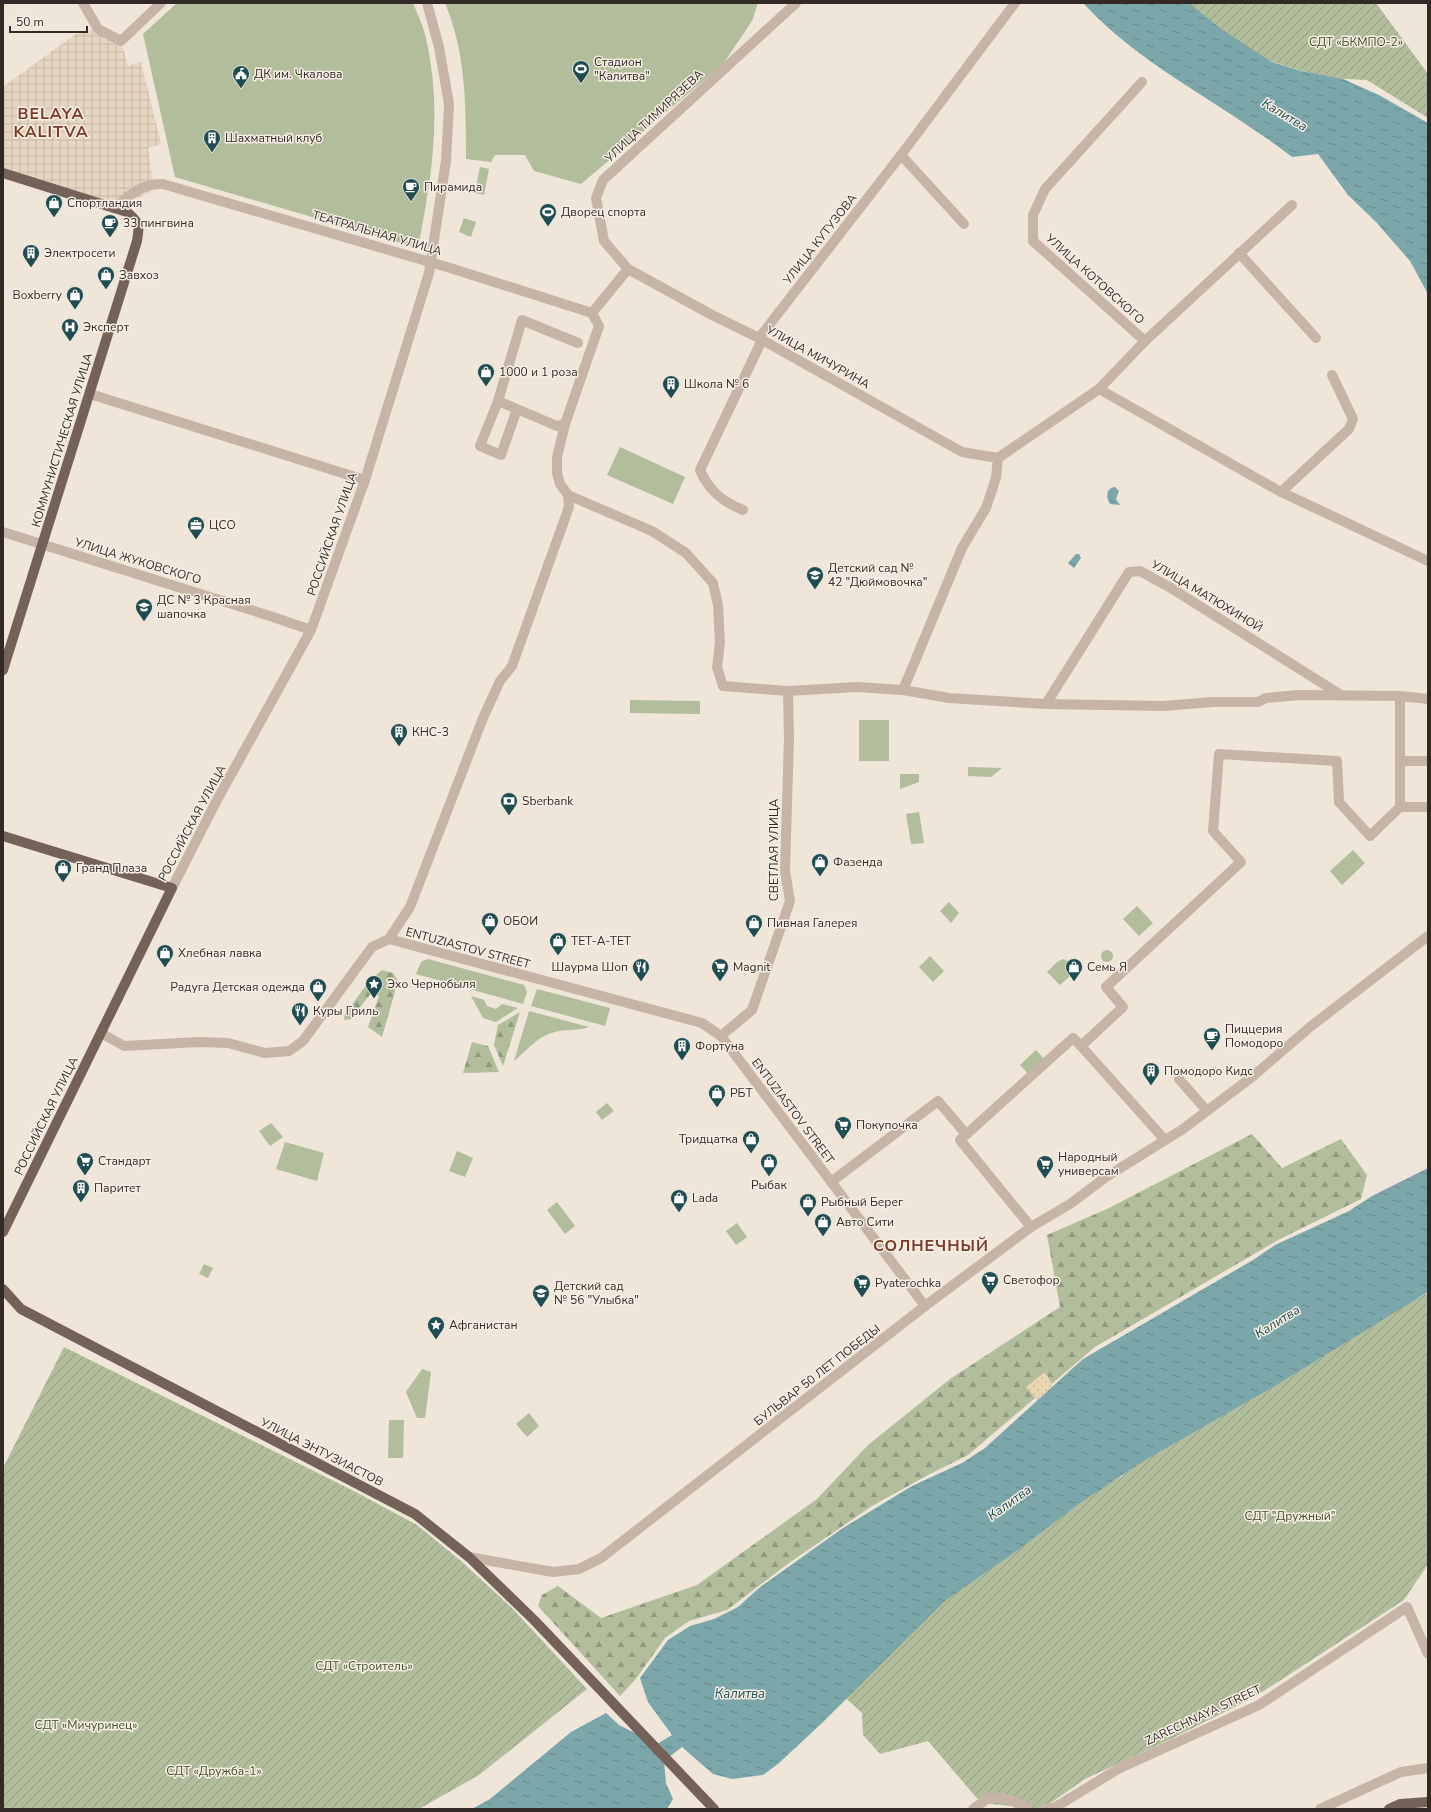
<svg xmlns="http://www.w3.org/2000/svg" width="1431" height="1812" font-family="'Nunito Sans',sans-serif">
<defs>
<pattern id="forest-firs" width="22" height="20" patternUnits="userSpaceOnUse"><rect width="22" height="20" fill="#b1bd9b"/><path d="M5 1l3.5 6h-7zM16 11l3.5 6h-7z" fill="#919a7e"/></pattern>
<pattern id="sand-dots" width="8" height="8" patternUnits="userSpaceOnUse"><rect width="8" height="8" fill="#e9d6b2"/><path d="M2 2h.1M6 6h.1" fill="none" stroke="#c8b899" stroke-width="1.8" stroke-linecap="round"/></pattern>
<pattern id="garden-furrows" width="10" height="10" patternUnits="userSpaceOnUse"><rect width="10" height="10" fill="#b1bd9b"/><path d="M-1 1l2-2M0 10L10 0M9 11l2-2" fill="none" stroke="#919a7e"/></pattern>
<pattern id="plaza-grid" width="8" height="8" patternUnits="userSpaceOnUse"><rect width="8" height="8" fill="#e6d6c1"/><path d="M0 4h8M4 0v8" fill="none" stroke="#c6b8a6"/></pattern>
<pattern id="water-ripples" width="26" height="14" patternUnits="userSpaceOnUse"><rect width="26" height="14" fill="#7ba7aa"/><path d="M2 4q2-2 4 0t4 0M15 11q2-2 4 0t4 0" fill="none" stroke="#65888a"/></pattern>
</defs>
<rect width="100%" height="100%" fill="#efe5d9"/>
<g fill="#b1bd9b">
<path d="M177 3H413C417 13 422 24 425 34 443 109 432 175 418 248L175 177 143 34Z"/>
<path d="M445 3H758L752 21 723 64 581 184 534 171 525 155H495L491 162 466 159C466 106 466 53 445 3Z"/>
<path d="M480 167 489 169 484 195 475 193Z"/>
<path d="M464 218 476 222 471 237 459 232Z"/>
<path d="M620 447 685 477 673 504 607 475Z"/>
<path d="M630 700 700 701V714L630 713Z"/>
<rect x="859" y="720" width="30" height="41"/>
<path d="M968 767 1002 768 991 777 968 776Z"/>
<path d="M900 774H919V782L900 789Z"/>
<path d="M919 812 924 843 911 844 906 814Z"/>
<path d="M1353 850 1365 863 1342 885 1330 871Z"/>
<path d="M949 902 959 913 951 923 940 911Z"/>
<path d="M1137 906 1153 923 1139 936 1123 919Z"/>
<circle cx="1107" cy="956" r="6"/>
<path d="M930 956 944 971 933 982 919 967Z"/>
<path d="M428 959 524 985 527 992 523 1004 416 974 421 962Z"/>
<path d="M1063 959 1068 961 1077 970 1060 985 1047 972 1057 962Z"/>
<path d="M537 989 610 1008 605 1026 531 1006Z"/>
<path d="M471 996 484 1000 487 1006 496 1009 502 1004 518 1008 496 1022 483 1018Z"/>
<path d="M529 1011 589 1027C578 1031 566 1029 555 1032 539 1035 526 1051 514 1061Z"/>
<path d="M1036 1050 1045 1060 1029 1075 1020 1065Z"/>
<path d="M607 1103 614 1111 602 1120 596 1112Z"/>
<path d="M271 1123 283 1137 270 1146 259 1131Z"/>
<path d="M285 1142 324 1153 317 1181 276 1169Z"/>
<path d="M457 1151 473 1158 465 1177 449 1171Z"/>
<path d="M557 1202 575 1226 565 1234 547 1210Z"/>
<path d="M737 1223 747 1237 736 1245 726 1231Z"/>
<path d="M204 1264 213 1268 208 1278 199 1274Z"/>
<path d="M422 1369 431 1372 425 1418H417L406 1392Z"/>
<path d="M529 1413 539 1426 527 1437 516 1424Z"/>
<path d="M389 1420H404L403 1458H388Z"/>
</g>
<g fill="url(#forest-firs)">
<path d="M382 970 393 973 398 981 382 1037 368 1027 379 996 372 992 351 1019 344 1020 345 1014 370 980Z"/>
<path d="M520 1012 503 1066 494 1045 498 1025Z"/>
<path d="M472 1042 488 1046 499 1072 463 1073Z"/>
<path d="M1252 1134 1282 1168 1341 1139 1367 1175 1361 1199 1278 1240 1095 1347 968 1455 928 1475 872 1506 789 1563 727 1610 689 1621 665 1638 635 1680 620 1696 538 1606 542 1595 558 1586 601 1618 697 1585 817 1499 868 1445 950 1379 1060 1307 1047 1235 1107 1209Z"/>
</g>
<path fill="url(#sand-dots)" d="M1045 1372 1053 1386 1037 1400 1026 1387Z"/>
<g fill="url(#garden-furrows)">
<path d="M1187 3H1376L1428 74V118L1367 80 1325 78 1251 55Z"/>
<path d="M1428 1293V1564L1404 1600 1256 1696 1173 1738 1085 1779 1042 1809 981 1803 928 1741 880 1754 863 1735 862 1713 837 1690 888 1642 1050 1515 1121 1477 1219 1403 1336 1339Z"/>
<path d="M64 1347 350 1489 417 1525 461 1561 512 1608 587 1689 479 1775 419 1809H3V1468Z"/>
</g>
<path fill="url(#plaza-grid)" d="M98 29 121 41 128 66 141 62 161 144 148 148 153 183 151 192 114 208 3 173V87L77 33Z"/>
<g fill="url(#water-ripples)">
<path d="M1083 3H1189L1221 29 1272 62 1301 71 1343 79 1379 95 1428 123V294L1410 261 1376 222 1348 195 1318 154 1292 157C1224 104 1142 67 1083 3Z"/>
<path d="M1115 487 1119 491 1116 499 1120 505 1110 504 1107 497 1108 491 1111 488Z"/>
<path d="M1076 554H1079L1081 558 1074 568 1068 563Z"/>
<path d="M1428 1168V1292L1278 1384 1147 1459 1080 1503 1018 1550 946 1600 822 1723 779 1763 763 1775 732 1779 713 1774 682 1747 664 1761 666 1783 673 1799 667 1809H472L490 1799 571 1732 606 1713 619 1725 657 1744 672 1735 648 1702 640 1678 668 1640 690 1626 714 1619 738 1607 759 1588 843 1528 912 1486 962 1463 985 1448 1083 1359 1253 1260 1275 1245 1349 1211 1372 1196Z"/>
</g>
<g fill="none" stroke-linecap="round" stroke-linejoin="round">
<g stroke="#c6b5a6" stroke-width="10">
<path d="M83 3 98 29 121 41 161 3"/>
<path d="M796 3 603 180 596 198 604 241 628 269 712 315 759 338 962 452 998 458"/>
<path d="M1142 82 1045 189 1033 215V241L1145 341"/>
<path d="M901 155 964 224"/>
<path d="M114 208C129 195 142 183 163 184L447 267 592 313"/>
<path d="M1239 253 1316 338"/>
<path d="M759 338 901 155 1015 3"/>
<path d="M1099 389 1281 492 1428 561"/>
<path d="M90 394 365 480"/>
<path d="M498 401 522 320 578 343"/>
<path d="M517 409 498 401 480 446 501 455 517 409 557 426 565 424"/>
<path d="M998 458 1099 389 1145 341 1292 205"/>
<path d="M1281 492 1349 429 1353 419 1332 375"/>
<path d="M568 495 652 531 686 553 713 583 718 605 720 643 717 667 723 686 788 691 857 687 903 690 949 698 1046 704 1163 706 1213 702H1258L1266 698 1299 695 1400 696 1428 699"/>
<path d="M743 510C723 502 709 491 700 470L762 340"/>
<path d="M3 532 270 616 311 630"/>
<path d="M903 690 962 548 986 508 996 478 998 458"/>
<path d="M1046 704 1129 572 1140 571 1171 588 1341 695"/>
<path d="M1400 761H1428"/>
<path d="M1400 807H1428"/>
<path d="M172 888 217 800 311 630 365 480 429 273 446 161 449 104 439 47 427 3"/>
<path d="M389 939 702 1023 721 1036 925 1306"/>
<path d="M101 1033 124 1046 199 1042 228 1043 265 1053 289 1051 303 1041 372 947 389 939 410 907 483 718 500 681 512 666 569 507 568 495 560 484 557 473V457L565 424 599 326 592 313 628 269"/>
<path d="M721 1036 752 1010 790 901 785 871 789 738 788 691"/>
<path d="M1081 1046 1165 1140"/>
<path d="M1179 1079 1207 1111"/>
<path d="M831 1182 938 1101 966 1134"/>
<path d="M1031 1227 960 1140 1073 1038 1081 1046 1123 1007 1106 987 1241 862 1213 831 1219 754 1337 761 1339 802 1370 836 1400 807V696"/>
<path d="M469 1557 553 1572 579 1569 601 1558 925 1306 1031 1227 1070 1204 1106 1177 1183 1129 1252 1077 1310 1027 1428 936"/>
<path d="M973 1809 990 1797 1011 1800 1028 1809"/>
<path d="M1044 1809 1054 1808 1118 1769 1259 1705 1407 1607 1428 1654"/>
<path d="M1320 1809 1401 1772 1428 1768"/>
</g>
<g stroke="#746259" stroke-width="10">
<path d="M3 173 127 212C139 222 140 225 137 241L3 670"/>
<path d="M3 836 172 888 3 1232"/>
<path d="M3 1289 21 1309 415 1514 469 1557 534 1620 714 1809"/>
<path d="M1389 1809 1400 1804 1428 1802"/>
</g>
</g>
<defs>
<symbol id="stadium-pin" viewBox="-11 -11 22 30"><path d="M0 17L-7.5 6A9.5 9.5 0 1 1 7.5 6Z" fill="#204d51" stroke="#f7efe5"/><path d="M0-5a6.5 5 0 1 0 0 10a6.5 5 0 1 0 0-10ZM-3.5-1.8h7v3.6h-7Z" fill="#fff"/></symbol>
<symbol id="civic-pin" viewBox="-11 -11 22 30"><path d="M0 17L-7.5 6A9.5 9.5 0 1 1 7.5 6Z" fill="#204d51" stroke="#f7efe5"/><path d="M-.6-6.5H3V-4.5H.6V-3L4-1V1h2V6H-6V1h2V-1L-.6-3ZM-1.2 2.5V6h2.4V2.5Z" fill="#fff"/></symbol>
<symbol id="building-pin" viewBox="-11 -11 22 30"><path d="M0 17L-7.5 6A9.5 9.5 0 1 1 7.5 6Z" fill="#204d51" stroke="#f7efe5"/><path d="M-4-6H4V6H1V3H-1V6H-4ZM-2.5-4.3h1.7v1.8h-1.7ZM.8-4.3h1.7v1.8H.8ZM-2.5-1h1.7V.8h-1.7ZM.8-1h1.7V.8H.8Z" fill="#fff"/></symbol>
<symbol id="cafe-pin" viewBox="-11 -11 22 30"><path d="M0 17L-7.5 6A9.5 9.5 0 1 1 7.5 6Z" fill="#204d51" stroke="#f7efe5"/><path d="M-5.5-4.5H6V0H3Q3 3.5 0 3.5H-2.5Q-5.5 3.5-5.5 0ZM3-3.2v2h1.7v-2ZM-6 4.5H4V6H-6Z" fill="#fff"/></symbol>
<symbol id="shop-pin" viewBox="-11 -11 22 30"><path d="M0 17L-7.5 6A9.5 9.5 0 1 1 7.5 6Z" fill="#204d51" stroke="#f7efe5"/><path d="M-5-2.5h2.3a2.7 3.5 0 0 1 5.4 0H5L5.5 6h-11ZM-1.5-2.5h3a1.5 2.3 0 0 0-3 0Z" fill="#fff"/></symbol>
<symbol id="hospital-pin" viewBox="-11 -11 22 30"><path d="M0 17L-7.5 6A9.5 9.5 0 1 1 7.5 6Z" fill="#204d51" stroke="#f7efe5"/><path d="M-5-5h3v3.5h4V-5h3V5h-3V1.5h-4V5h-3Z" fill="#fff"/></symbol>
<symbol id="office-pin" viewBox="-11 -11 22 30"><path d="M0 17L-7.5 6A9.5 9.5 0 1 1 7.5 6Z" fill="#204d51" stroke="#f7efe5"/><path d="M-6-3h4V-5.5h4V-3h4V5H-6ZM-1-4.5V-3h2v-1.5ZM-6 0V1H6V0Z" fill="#fff"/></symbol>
<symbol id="school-pin" viewBox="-11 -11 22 30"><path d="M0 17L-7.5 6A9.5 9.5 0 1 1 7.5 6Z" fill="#204d51" stroke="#f7efe5"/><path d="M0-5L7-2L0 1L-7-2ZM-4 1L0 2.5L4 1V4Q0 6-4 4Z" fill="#fff"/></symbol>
<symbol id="bank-pin" viewBox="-11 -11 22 30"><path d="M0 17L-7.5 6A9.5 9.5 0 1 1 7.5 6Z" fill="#204d51" stroke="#f7efe5"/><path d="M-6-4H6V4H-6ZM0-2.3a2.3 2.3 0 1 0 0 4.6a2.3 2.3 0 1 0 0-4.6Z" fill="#fff"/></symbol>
<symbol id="restaurant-pin" viewBox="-11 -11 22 30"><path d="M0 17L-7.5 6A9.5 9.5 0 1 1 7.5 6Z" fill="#204d51" stroke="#f7efe5"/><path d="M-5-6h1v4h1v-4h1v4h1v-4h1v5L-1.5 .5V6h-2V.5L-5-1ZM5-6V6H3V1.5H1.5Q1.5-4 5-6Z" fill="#fff"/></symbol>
<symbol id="supermarket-pin" viewBox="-11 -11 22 30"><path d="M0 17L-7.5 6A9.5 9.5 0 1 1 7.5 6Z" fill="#204d51" stroke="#f7efe5"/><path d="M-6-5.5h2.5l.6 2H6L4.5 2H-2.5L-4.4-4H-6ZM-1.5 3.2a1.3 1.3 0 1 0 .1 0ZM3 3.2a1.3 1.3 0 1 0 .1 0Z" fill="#fff"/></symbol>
<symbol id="sight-pin" viewBox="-11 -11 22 30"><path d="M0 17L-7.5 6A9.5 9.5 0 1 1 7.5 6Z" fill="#204d51" stroke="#f7efe5"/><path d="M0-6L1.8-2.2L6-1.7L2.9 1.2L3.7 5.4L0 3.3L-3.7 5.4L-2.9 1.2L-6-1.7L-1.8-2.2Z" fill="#fff"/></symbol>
</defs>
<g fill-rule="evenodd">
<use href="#stadium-pin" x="571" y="59" width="20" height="27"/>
<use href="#civic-pin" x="231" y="64" width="20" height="27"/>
<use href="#building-pin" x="202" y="128" width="20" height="27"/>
<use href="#cafe-pin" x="401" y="177" width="20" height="27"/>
<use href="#shop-pin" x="44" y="193" width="20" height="27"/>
<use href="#stadium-pin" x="538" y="202" width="20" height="27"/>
<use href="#cafe-pin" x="100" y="213" width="20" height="27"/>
<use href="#building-pin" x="21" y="243" width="20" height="27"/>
<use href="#shop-pin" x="96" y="265" width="20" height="27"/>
<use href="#shop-pin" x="65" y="285" width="20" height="27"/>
<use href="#hospital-pin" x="60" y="317" width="20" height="27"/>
<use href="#shop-pin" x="476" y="362" width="20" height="27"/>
<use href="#building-pin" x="661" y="374" width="20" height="27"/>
<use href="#office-pin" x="186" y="515" width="20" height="27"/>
<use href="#school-pin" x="805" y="565" width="20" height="27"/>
<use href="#school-pin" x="134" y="597" width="20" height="27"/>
<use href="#building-pin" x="389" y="722" width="20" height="27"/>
<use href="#bank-pin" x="499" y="791" width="20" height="27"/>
<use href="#shop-pin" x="810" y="852" width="20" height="27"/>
<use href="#shop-pin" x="53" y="858" width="20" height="27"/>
<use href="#shop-pin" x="480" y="911" width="20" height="27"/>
<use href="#shop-pin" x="744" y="913" width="20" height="27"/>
<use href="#shop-pin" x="548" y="931" width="20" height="27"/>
<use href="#shop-pin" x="155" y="943" width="20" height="27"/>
<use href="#restaurant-pin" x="631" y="957" width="20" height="27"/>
<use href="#supermarket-pin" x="710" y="957" width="20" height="27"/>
<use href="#shop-pin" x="1064" y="957" width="20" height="27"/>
<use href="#sight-pin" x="364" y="974" width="20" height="27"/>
<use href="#shop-pin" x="308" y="977" width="20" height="27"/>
<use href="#restaurant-pin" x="290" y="1001" width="20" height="27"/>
<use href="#cafe-pin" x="1202" y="1026" width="20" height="27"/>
<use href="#building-pin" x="672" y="1036" width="20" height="27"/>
<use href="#building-pin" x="1141" y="1061" width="20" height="27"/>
<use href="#shop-pin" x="707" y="1083" width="20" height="27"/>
<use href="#supermarket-pin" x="833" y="1115" width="20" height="27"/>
<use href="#shop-pin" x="741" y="1129" width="20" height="27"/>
<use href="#supermarket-pin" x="75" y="1151" width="20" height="27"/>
<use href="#shop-pin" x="759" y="1152" width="20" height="27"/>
<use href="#supermarket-pin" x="1035" y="1154" width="20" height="27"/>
<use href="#building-pin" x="71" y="1178" width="20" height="27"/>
<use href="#shop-pin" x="669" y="1188" width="20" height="27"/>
<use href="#shop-pin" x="798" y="1192" width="20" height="27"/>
<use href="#shop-pin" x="813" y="1212" width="20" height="27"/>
<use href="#supermarket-pin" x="980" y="1270" width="20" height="27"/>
<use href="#supermarket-pin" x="852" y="1273" width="20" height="27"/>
<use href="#school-pin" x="531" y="1283" width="20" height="27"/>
<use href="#sight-pin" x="426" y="1315" width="20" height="27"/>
</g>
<g text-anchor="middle" stroke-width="3" stroke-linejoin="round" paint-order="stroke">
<g font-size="12" fill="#424f2c" stroke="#f7efe5">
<text x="1356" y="46">СДТ «БКМПО-2»</text>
<text x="1290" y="1520">СДТ "Дружный"</text>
<text x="364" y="1670">СДТ «Строитель»</text>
<text x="86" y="1729">СДТ «Мичуринец»</text>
<text x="214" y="1775">СДТ «Дружба-1»</text>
</g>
<g font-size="12" fill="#332a27" stroke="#f7efe5" text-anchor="start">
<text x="594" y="66">Стадион<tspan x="594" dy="14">"Калитва"</tspan></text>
<text x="254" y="78">ДК им. Чкалова</text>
<text x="225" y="142">Шахматный клуб</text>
<text x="424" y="191">Пирамида</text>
<text x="67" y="207">Спортландия</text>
<text x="561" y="216">Дворец спорта</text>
<text x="123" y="227">33 пингвина</text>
<text x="44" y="257">Электросети</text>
<text x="119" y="279">Завхоз</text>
<text x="62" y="299" text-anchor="end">Boxberry</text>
<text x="83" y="331">Эксперт</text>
<text x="499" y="376">1000 и 1 роза</text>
<text x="684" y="388">Школа № 6</text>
<text x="209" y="529">ЦСО</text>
<text x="828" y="572">Детский сад №<tspan x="828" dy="14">42 "Дюймовочка"</tspan></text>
<text x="157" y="604">ДС № 3 Красная<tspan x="157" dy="14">шапочка</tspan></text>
<text x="412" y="736">КНС-3</text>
<text x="522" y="805">Sberbank</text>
<text x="833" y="866">Фазенда</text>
<text x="76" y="872">Гранд Плаза</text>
<text x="503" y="925">ОБОИ</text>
<text x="767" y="927">Пивная Галерея</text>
<text x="571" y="945">ТЕТ-А-ТЕТ</text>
<text x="178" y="957">Хлебная лавка</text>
<text x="628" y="971" text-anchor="end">Шаурма Шоп</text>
<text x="733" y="971">Magnit</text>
<text x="1087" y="971">Семь Я</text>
<text x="387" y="988">Эхо Чернобыля</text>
<text x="305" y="991" text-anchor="end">Радуга Детская одежда</text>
<text x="313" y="1015">Куры Гриль</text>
<text x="1225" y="1033">Пиццерия<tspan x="1225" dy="14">Помодоро</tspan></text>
<text x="695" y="1050">Фортуна</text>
<text x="1164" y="1075">Помодоро Кидс</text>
<text x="730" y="1097">РБТ</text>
<text x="856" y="1129">Покупочка</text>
<text x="738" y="1143" text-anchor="end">Тридцатка</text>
<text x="1058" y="1161">Народный<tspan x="1058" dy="14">универсам</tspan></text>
<text x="98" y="1165">Стандарт</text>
<text x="769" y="1189" text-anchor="middle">Рыбак</text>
<text x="94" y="1192">Паритет</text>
<text x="692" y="1202">Lada</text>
<text x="821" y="1206">Рыбный Берег</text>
<text x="836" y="1226">Авто Сити</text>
<text x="1003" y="1284">Светофор</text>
<text x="875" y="1287">Pyaterochka</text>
<text x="554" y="1290">Детский сад<tspan x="554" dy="14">№ 56 "Улыбка"</tspan></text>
<text x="449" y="1329">Афганистан</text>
</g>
<g font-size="12" fill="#332a27" stroke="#f7efe5">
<text transform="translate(654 116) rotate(-43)" y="4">УЛИЦА ТИМИРЯЗЕВА</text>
<text transform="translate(377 233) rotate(16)" y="4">ТЕАТРАЛЬНАЯ УЛИЦА</text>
<text transform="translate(820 239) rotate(-52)" y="4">УЛИЦА КУТУЗОВА</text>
<text transform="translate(1095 279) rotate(42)" y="4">УЛИЦА КОТОВСКОГО</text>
<text transform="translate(818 357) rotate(29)" y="4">УЛИЦА МИЧУРИНА</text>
<text transform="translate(62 440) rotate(-73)" y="4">КОММУНИСТИЧЕСКАЯ УЛИЦА</text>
<text transform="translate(332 534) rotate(-71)" y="4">РОССИЙСКАЯ УЛИЦА</text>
<text transform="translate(138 561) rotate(17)" y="4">УЛИЦА ЖУКОВСКОГО</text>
<text transform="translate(1207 596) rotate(31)" y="4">УЛИЦА МАТЮХИНОЙ</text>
<text transform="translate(192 823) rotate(-62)" y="4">РОССИЙСКАЯ УЛИЦА</text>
<text transform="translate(774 850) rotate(-90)" y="4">СВЕТЛАЯ УЛИЦА</text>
<text transform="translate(468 948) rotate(15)" y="4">ENTUZIASTOV STREET</text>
<text transform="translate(793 1111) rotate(53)" y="4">ENTUZIASTOV STREET</text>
<text transform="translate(46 1116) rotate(-64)" y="4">РОССИЙСКАЯ УЛИЦА</text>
<text transform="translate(817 1375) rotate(-38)" y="4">БУЛЬВАР 50 ЛЕТ ПОБЕДЫ</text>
<text transform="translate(322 1452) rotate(27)" y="4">УЛИЦА ЭНТУЗИАСТОВ</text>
<text transform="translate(1203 1715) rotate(-25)" y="4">ZARECHNAYA STREET</text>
</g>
<g font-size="13" font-style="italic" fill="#204d51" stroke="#f7efe5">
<text transform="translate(1285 114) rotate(31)" y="5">Калитва</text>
<text transform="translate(1277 1321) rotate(-32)" y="5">Калитва</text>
<text transform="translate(1009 1502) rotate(-36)" y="5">Калитва</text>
<text x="740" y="1698">Калитва</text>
</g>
<g font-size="16" font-weight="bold" letter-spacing="1" fill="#7b3b26" stroke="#f7efe5">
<text x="51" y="119">BELAYA<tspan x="51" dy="18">KALITVA</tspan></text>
<text x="931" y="1251">СОЛНЕЧНЫЙ</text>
</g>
</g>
<rect width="1431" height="1812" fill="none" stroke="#332a27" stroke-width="8"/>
<path d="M10 26v6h77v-6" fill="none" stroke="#332a27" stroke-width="2"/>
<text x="16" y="26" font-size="12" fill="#332a27" stroke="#f7efe5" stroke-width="3" paint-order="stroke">50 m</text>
</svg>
